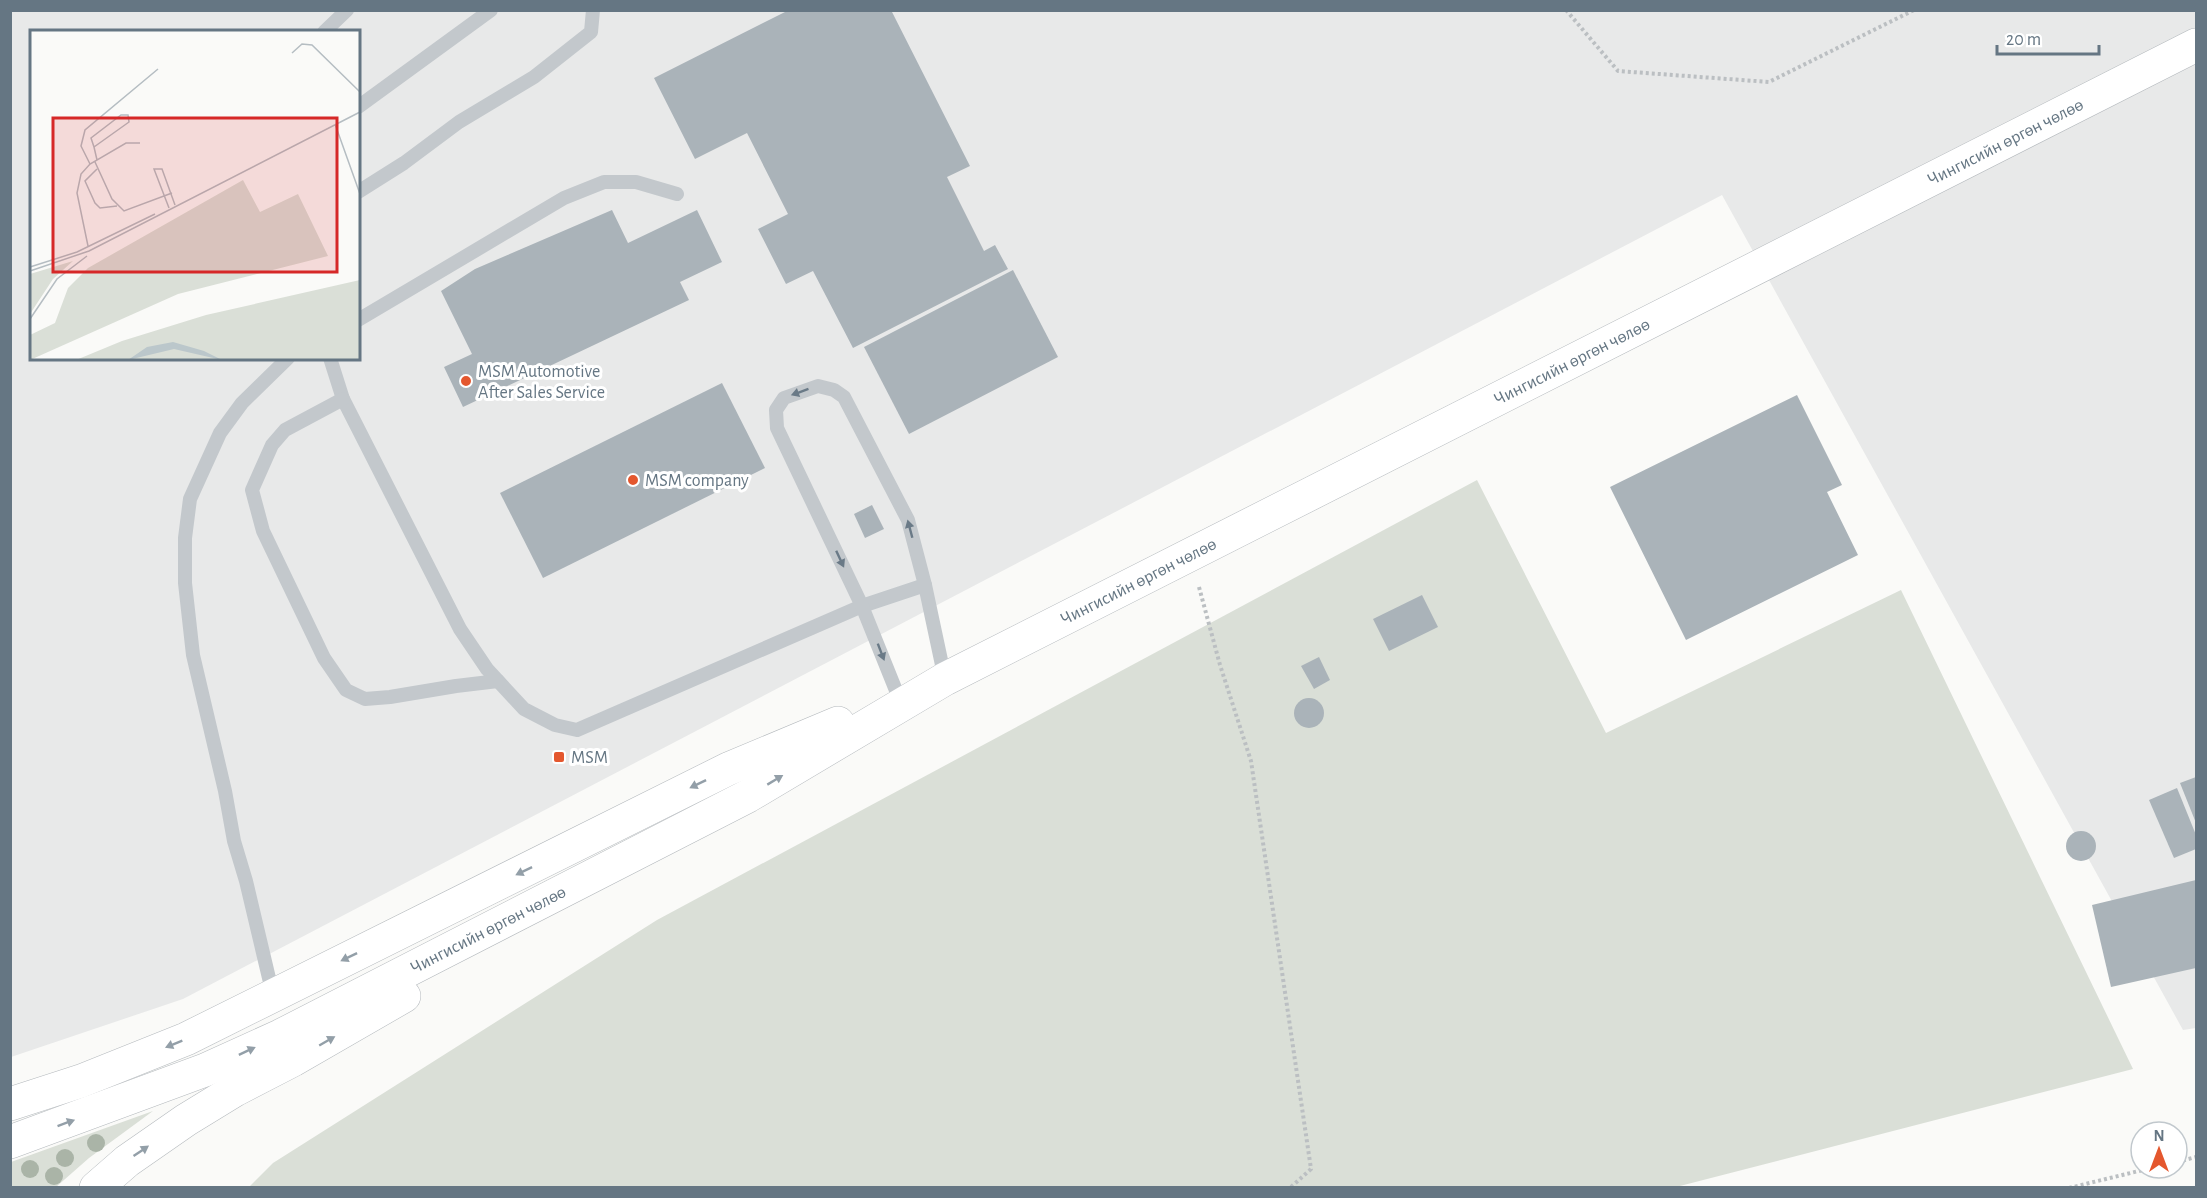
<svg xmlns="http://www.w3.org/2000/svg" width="2207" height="1198" font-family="'Alegreya Sans',sans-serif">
<rect width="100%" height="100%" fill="#fafaf8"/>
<path fill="#e8e9e9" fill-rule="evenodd" d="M10 11H2196V1028L2183 1030 1722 195 183 999 11 1057ZM32 32H358V358H32Z"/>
<g fill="#dadfd7">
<path d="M1477 480 1606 733 1901 590 2133 1069 1676 1187 248 1188 273 1163 657 920Z"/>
<path d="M153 1111 89 1158 56 1187H11V1162Z"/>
</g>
<g fill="#aab3b9">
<path d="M789 10H891L970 166 947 177 984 251 995 245 1008 269 853 348 813 271 786 284 758 229 788 214 747 133 695 159 654 78Z"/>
<path d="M612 210 628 243 697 210 722 262 680 282 689 300 463 407 444 367 472 354 441 291 475 269Z"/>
<path d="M1013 270 1058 357 909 434 864 347Z"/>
<path d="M722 383 765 468 543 578 500 493Z"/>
<path d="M1797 395 1842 485 1827 492 1858 555 1686 640 1610 487Z"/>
<path d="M872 505 884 529 865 538 854 514Z"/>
<path d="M1422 595 1438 627 1389 651 1373 619Z"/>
<path d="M1319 657 1330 680 1314 689 1301 666Z"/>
<circle cx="1309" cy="713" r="15"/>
<path d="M2196 777V823L2180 783Z"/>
<path d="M2177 788 2196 835V849L2174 858 2149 800Z"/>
<circle cx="2081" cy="846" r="15"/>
<path d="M2196 880V968L2111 987 2092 905Z"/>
</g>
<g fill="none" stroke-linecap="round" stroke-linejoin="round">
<defs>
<g id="trunk">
<path d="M10 1104 81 1081 186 1039 728 769 838 723"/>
<path id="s1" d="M10 1142 205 1070 280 1036 748 796 945 679 2196 45"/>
<path d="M96 1188 127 1161 186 1120 235 1090 293 1060 404 996"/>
</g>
</defs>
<use href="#trunk" stroke="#b4b9bd" stroke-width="34"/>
<g stroke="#bbbfc2" stroke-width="4" stroke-dasharray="3 3" stroke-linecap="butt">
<path d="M1566 10 1618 71 1769 82 1914 10"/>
<path d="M1199 587 1220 665 1251 761 1311 1169 1290 1188"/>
<path d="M2177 1162 2196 1157"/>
<path d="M2069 1188 2151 1168"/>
</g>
<g stroke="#c3c8cc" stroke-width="14">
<path d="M324 32 347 10"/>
<path d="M358 107 491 10"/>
<path d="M358 192 404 163 459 122 534 77 591 32 593 10"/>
<path d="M358 320 564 198 604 182H636L677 194"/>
<path d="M330 358 343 399 460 629 487 669 524 709 555 725 577 730 862 606 925 585"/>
<path d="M343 399 285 430 272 445 252 490 263 531 324 658 346 690 365 699 390 697 456 686 498 681"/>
<path d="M899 698 862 606 777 428 776 410 784 398 818 386 834 390 844 397 908 520 925 585 945 679"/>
<path d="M273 995 246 881 234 841 225 791 193 655 185 583V538L190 499 220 433 242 403 288 358"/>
</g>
<use href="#trunk" stroke="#fff" stroke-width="33"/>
</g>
<g fill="#aab4a7">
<circle cx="96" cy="1143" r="9"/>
<circle cx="65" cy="1158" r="9"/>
<circle cx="30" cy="1169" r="9"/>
<circle cx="54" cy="1176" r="9"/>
</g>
<defs><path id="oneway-solid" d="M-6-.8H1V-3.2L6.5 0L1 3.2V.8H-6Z" transform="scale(1.5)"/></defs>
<g fill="#6a7a87">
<use href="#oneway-solid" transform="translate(800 392) rotate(160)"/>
<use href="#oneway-solid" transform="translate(910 529) rotate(-105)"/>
<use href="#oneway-solid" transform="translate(840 559) rotate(65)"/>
<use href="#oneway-solid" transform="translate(881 652) rotate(69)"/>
</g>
<g fill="#939fa8">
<use href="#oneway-solid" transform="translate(775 780) rotate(-31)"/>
<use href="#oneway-solid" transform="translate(698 784) rotate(154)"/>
<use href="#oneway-solid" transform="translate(524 871) rotate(154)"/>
<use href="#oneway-solid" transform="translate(349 957) rotate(154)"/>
<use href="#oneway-solid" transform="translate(327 1041) rotate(-30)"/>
<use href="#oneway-solid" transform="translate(174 1044) rotate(158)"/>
<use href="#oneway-solid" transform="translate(247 1051) rotate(-25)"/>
<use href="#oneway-solid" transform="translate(66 1123) rotate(-20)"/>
<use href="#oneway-solid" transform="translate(141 1151) rotate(-34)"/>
</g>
<g fill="#e4572e" stroke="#fff" stroke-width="2">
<circle cx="466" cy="381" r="6"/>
<circle cx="633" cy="480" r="6"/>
<rect x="553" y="751" width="12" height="12" rx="3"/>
</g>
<g text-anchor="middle" stroke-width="6" stroke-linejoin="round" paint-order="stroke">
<g font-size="18" fill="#657683" stroke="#fff">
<text dy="6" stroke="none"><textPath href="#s1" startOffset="2234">Чингисийн өргөн чөлөө</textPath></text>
<text dy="6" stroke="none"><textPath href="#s1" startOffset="1748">Чингисийн өргөн чөлөө</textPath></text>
<text dy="6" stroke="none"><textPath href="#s1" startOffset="1262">Чингисийн өргөн чөлөө</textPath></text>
<text dy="6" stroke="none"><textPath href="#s1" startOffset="524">Чингисийн өргөн чөлөө</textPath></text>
</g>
<g font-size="18" fill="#657683" stroke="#fff" text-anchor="start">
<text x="478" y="377">MSM Automotive<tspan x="478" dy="21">After Sales Service</tspan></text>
<text x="645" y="486">MSM company</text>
<text x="571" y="763">MSM</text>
</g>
</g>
<g transform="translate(30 30)">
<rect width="330" height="330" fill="#fafaf8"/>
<path d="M213 150 230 182 268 164 298 226 148 264 0 330V305L25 293 38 258 58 238ZM43 231 23 249 0 284V244ZM330 250V330H46L92 311 176 285Z" fill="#dadfd7"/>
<path d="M143 312 174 321 192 330 144 319 98 330 117 317Z" fill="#bbc7cb"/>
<path fill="none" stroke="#b5bdc2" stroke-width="1.5" d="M262 23 272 14 282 15 330 62M305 94 330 164M64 117 61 108 91 85H98L99 92 64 117 67 130M65 132 82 169 94 181 142 163M60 134 51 116 55 100 128 39M67 139 55 151 65 173 70 178 87 176M139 178 124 139H132L145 175M58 216 47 163 51 144 60 134 96 113H110M0 237 47 222 125 184M0 241 59 221 330 82M0 289 27 249 57 226"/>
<path fill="#d62828" fill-opacity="0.15" stroke="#d62828" stroke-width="3" d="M23 88H307V242H23Z"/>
<rect width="330" height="330" fill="none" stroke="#657683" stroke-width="3"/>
</g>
<rect width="2207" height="1198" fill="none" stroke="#657683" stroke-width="24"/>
<g transform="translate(2159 1150)"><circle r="28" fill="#ffffff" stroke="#c1c8cd" stroke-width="1.5"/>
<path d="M0-4.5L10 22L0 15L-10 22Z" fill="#e4572e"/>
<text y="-9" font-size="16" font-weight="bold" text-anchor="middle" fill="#657683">N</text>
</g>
<path d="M1997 45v9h102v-9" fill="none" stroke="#657683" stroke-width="3"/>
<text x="2006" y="45" font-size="18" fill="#657683" stroke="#ffffff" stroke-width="4.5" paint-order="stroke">20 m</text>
</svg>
